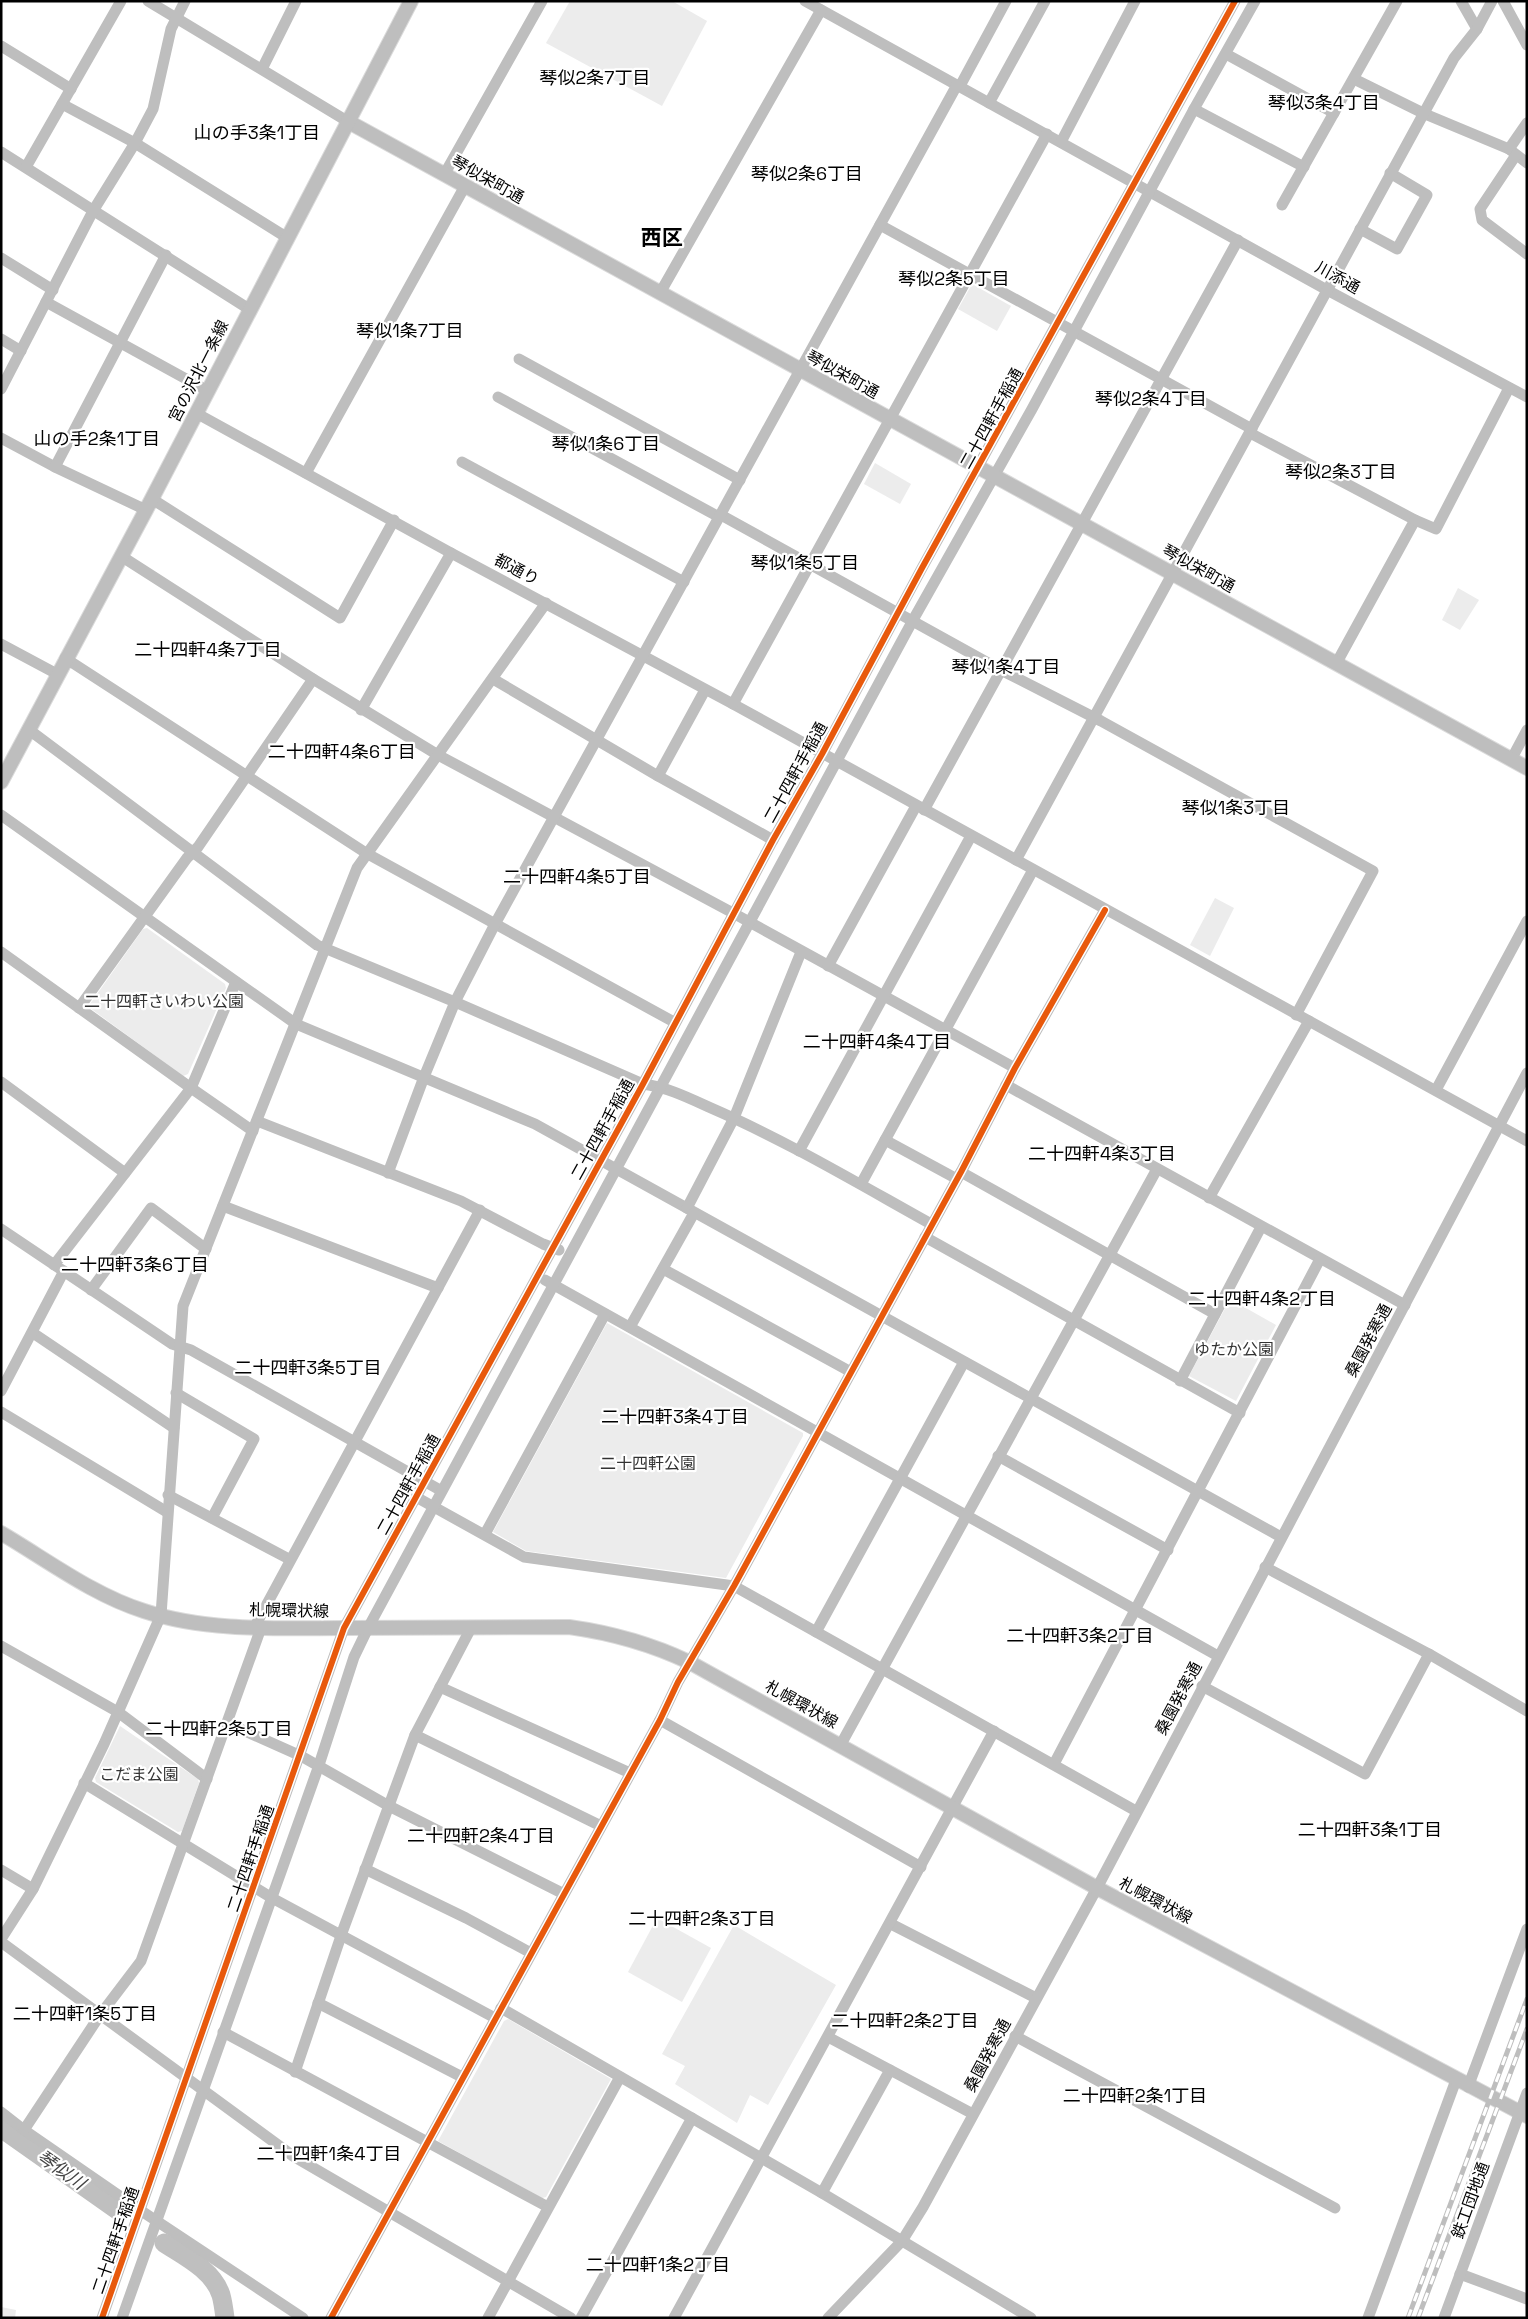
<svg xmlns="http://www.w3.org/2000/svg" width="1528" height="2319" font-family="'Space Grotesk','Noto Sans JP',sans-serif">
<rect width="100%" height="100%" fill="#fff"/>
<g fill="#ececec">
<path d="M570 1H672L707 21 662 106 546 43Z"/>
<path d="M972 284 1011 306 997 331 958 309Z"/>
<path d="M875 463 911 484 900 504 864 484Z"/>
<path d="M1458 588 1479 600 1460 630 1442 620Z"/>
<path d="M1215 898 1234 908 1210 956 1190 945Z"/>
<path d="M147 928 225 984 226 988 188 1074 183 1076 90 1008V1004L143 929Z"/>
<path d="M1230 1299 1276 1325 1236 1401 1189 1376Z"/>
<path d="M607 1323 803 1433V1436L726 1578 526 1551 493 1532Z"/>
<path d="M120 1726 198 1779 199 1783 182 1831 178 1832 96 1782 95 1778Z"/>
<path d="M657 1918 711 1948 682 2002 628 1972Z"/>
<path d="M734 1925 836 1985 768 2105 750 2095 737 2123 675 2084 685 2066 662 2054Z"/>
<path d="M508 2019 611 2079 546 2197 542 2198 438 2141 504 2021Z"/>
<path d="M1 2307 16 2310 15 2318H1Z"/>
</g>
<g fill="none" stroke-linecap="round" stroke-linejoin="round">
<g stroke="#bfbfbf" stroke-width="19">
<path d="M1 2128 120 2212"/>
<path d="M164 2243C184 2256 213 2270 221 2295 223 2302 224 2310 225 2318"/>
</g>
<defs>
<g id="major">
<path d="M347 121 1527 768"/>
<path d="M1 782 146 510 411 1"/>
<path d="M1 1533C47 1560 93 1595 144 1611 208 1632 279 1628 346 1628 421 1628 495 1627 569 1627 612 1633 651 1644 689 1662L1097 1888 1527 2116"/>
</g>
</defs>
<use href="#major" stroke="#dbdbdb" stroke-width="16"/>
<g stroke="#bebebe" stroke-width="11">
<path d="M148 1 347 121"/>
<path d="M805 1 1327 290 1527 397"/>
<path d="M1461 1 1477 29"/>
<path d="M1503 1 1527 45"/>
<path d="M1 46 71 89"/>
<path d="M1226 54 1334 113"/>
<path d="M262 69 296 1"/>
<path d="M1354 79 1425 114 1509 149 1527 163"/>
<path d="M960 86 1006 1"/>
<path d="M989 103 1045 1"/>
<path d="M62 104 135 143 286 237"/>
<path d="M1194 109 1304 167"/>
<path d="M1061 142 1135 1"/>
<path d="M1509 149 1527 123"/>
<path d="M1 152 249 309"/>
<path d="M1516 155 1480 209 1482 220 1527 254"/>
<path d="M26 167 121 1"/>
<path d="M444 175 542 1"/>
<path d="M1282 205 1397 1"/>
<path d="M880 225 1252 429"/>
<path d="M1360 229 1397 249 1427 195 1390 173"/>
<path d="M1 258 53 290"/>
<path d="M660 293 821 10"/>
<path d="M46 302 208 391"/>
<path d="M1 339 21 351"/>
<path d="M519 359 740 480"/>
<path d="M1 389 93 211 135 143 153 109 171 29 185 1"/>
<path d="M498 397 719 517"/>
<path d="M196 413 451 553 733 704 1527 1141"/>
<path d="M1250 433 1415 520 1336 664"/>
<path d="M1 438 55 467 146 510"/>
<path d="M462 462 684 582"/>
<path d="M55 467 166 255"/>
<path d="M306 473 465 186"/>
<path d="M152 499 340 618 394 520"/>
<path d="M721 515 1001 670 1101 721 1373 871 1296 1015"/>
<path d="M1415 520 1436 529 1509 388"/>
<path d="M121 556 313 679 438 755 733 913 1015 1068"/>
<path d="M1 644 57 674"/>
<path d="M65 658 366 853 674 1022"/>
<path d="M493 679 658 776 773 840"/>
<path d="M733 704 1047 134"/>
<path d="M361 710 451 553"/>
<path d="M28 729 317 945 455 1002 643 1084C667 1087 689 1098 711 1108 787 1141 859 1184 931 1224"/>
<path d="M1511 760 1527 730"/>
<path d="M658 776 705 690"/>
<path d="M924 810 1238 240"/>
<path d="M1 815 296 1024 535 1124 1281 1537"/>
<path d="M1016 860 1454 58 1477 29 1492 1"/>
<path d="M1 952 191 1088 253 1131"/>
<path d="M828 966 916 806"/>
<path d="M79 1008 187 858 198 847 313 679"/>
<path d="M1 1082 125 1173"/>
<path d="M1006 1085 1405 1305"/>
<path d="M1436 1090 1527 921"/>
<path d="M257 1121 461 1201 543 1244 559 1250"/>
<path d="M885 1140 957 1179"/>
<path d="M799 1151 971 836"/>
<path d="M961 1172 1215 1314"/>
<path d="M388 1173 424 1077 455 1002 495 924 957 85"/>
<path d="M861 1184 1033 870"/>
<path d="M1209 1198 1309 1021"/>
<path d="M223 1206 438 1288"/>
<path d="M687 1208 734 1118 801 952"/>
<path d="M1 1229 172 1344 191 1350 440 1490"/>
<path d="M925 1237 1240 1413"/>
<path d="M54 1265 191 1088 236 982"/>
<path d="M663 1269 851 1372"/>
<path d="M545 1280 1218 1656"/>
<path d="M91 1290 151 1208 206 1249"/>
<path d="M630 1327 694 1213"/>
<path d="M33 1333 174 1428"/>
<path d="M1180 1381 1261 1227"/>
<path d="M1 1391 64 1271"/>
<path d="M176 1393 254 1439 212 1518"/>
<path d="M1 1412 167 1512"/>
<path d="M998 1456 1168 1550"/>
<path d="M168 1495 289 1559"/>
<path d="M416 1497 524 1557 734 1586 1136 1811"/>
<path d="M485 1534 605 1314"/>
<path d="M1265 1567 1429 1654 1527 1711"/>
<path d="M254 1628 480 1210"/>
<path d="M816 1632 964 1362"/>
<path d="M1 1646 118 1712 207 1779"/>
<path d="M1202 1686 1365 1774 1429 1654"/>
<path d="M440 1687 630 1773"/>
<path d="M660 1720 921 1867"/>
<path d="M227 1723 301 1756 389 1806 564 1894"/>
<path d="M415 1735 601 1826"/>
<path d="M840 1746 1157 1169"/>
<path d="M1054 1764 1320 1259"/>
<path d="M84 1783 272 1898 495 2018"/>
<path d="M365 1869 466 1918 531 1953"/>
<path d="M1 1870 33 1889"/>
<path d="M891 1924 1036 1998"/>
<path d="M1 1939 33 1889 104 1744 161 1615 183 1306 357 868 546 603"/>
<path d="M1 1942 293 2156 571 2318"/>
<path d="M318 2003 462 2077"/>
<path d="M501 2008 822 2193 1031 2318"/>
<path d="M223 2032 548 2207"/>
<path d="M1015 2036 1335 2208"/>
<path d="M828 2037 973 2114"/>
<path d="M295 2072 343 1930 415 1735 471 1628"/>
<path d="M1468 2087 1527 1929"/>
<path d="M1 2112 24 2130 140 2210 303 2318"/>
<path d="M24 2130 100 2015 141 1961 261 1628"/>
<path d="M822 2193 890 2070"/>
<path d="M1460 2274 1527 2299"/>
<path d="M102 2318 344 1628 643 1084 773 840 822 754 922 568 1235 1"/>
<path d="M122 2318 318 1768 354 1657 368 1628 913 620 1032 409 1194 109 1255 1"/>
<path d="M331 2318 660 1720 678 1682 734 1586 961 1172 1015 1068 1105 910"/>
<path d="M488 2318 620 2077"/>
<path d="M581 2318 692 2118"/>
<path d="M674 2318 994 1731"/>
<path d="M828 2318 902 2241 923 2207 1097 1888 1527 1073"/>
<path d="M1368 2318 1456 2080"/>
<path d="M1444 2318 1527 2093"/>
</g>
<use href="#major" stroke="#bebebe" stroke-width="14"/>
<defs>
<g id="rail">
<path d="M1408 2318 1527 1999"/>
<path d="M1418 2318 1527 2029"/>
</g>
</defs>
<use href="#rail" stroke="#bebebe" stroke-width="5"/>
<use href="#rail" stroke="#fff" stroke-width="3" stroke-dasharray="9" stroke-linecap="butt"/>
<defs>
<g id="cycleway">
<path d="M102 2318 344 1628 643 1084 773 840 822 754 922 568 1235 1"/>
<path d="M331 2318 660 1720 678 1682 734 1586 961 1172 1015 1068 1105 910"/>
</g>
</defs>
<use href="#cycleway" stroke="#fff" stroke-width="9"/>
<use href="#cycleway" stroke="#e8590c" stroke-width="6"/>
</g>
<g text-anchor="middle" stroke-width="4.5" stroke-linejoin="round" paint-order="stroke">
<g font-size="16" fill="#000" stroke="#fff">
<text transform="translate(488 179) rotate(29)" y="6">琴似栄町通</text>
<text transform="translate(1338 277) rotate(29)" y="6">川添通</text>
<text transform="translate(198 371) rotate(-63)" y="6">宮の沢北一条線</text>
<text transform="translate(843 374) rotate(29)" y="6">琴似栄町通</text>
<text transform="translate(991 418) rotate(-61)" y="6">二十四軒手稲通</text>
<text transform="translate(1199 568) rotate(29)" y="6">琴似栄町通</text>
<text transform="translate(517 569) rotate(28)" y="6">都通り</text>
<text transform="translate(795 772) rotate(-61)" y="6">二十四軒手稲通</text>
<text transform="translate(602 1129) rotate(-61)" y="6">二十四軒手稲通</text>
<text transform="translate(1368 1340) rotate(-62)" y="6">桑園発寒通</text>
<text transform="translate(408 1484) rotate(-61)" y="6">二十四軒手稲通</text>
<text transform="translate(289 1610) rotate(1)" y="6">札幌環状線</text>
<text transform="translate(1178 1698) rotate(-62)" y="6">桑園発寒通</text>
<text transform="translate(802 1704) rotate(29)" y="6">札幌環状線</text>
<text transform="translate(250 1858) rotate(-71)" y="6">二十四軒手稲通</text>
<text transform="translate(1156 1900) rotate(28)" y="6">札幌環状線</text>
<text transform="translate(987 2055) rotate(-62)" y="6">桑園発寒通</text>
<text transform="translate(1470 2200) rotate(-70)" y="6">鉄工団地通</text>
<text transform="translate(115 2240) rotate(-71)" y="6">二十四軒手稲通</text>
</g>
<g font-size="16" fill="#333" stroke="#fff">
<text x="164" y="1007">二十四軒さいわい公園</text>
<text x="1234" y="1355">ゆたか公園</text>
<text x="648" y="1469">二十四軒公園</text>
<text x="139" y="1780">こだま公園</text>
</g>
<g font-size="18" fill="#000" stroke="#fff">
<text x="595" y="84">琴似2条7丁目</text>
<text x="1324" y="109">琴似3条4丁目</text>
<text x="257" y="139">山の手3条1丁目</text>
<text x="807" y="180">琴似2条6丁目</text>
<text x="954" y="285">琴似2条5丁目</text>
<text x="410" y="337">琴似1条7丁目</text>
<text x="1151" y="405">琴似2条4丁目</text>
<text x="97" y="445">山の手2条1丁目</text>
<text x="606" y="450">琴似1条6丁目</text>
<text x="1341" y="478">琴似2条3丁目</text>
<text x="805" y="569">琴似1条5丁目</text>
<text x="208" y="656">二十四軒4条7丁目</text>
<text x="1006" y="673">琴似1条4丁目</text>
<text x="342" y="758">二十四軒4条6丁目</text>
<text x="1236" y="814">琴似1条3丁目</text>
<text x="577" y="883">二十四軒4条5丁目</text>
<text x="877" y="1048">二十四軒4条4丁目</text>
<text x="1102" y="1160">二十四軒4条3丁目</text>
<text x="135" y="1271">二十四軒3条6丁目</text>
<text x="1262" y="1305">二十四軒4条2丁目</text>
<text x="308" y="1374">二十四軒3条5丁目</text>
<text x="675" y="1423">二十四軒3条4丁目</text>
<text x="1080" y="1642">二十四軒3条2丁目</text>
<text x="219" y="1735">二十四軒2条5丁目</text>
<text x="1370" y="1836">二十四軒3条1丁目</text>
<text x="481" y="1842">二十四軒2条4丁目</text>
<text x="702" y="1925">二十四軒2条3丁目</text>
<text x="85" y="2020">二十四軒1条5丁目</text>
<text x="905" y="2027">二十四軒2条2丁目</text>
<text x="1135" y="2102">二十四軒2条1丁目</text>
<text x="329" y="2160">二十四軒1条4丁目</text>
<text x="658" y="2271">二十四軒1条2丁目</text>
</g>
<g font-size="18" font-style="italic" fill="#444" stroke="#fff">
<text transform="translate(61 2170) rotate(35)" y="6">琴似川</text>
</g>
<g font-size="21" font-weight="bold" fill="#000" stroke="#fff">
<text x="662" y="245">西区</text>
</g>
</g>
<rect width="1528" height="2319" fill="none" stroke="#000000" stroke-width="5"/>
</svg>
